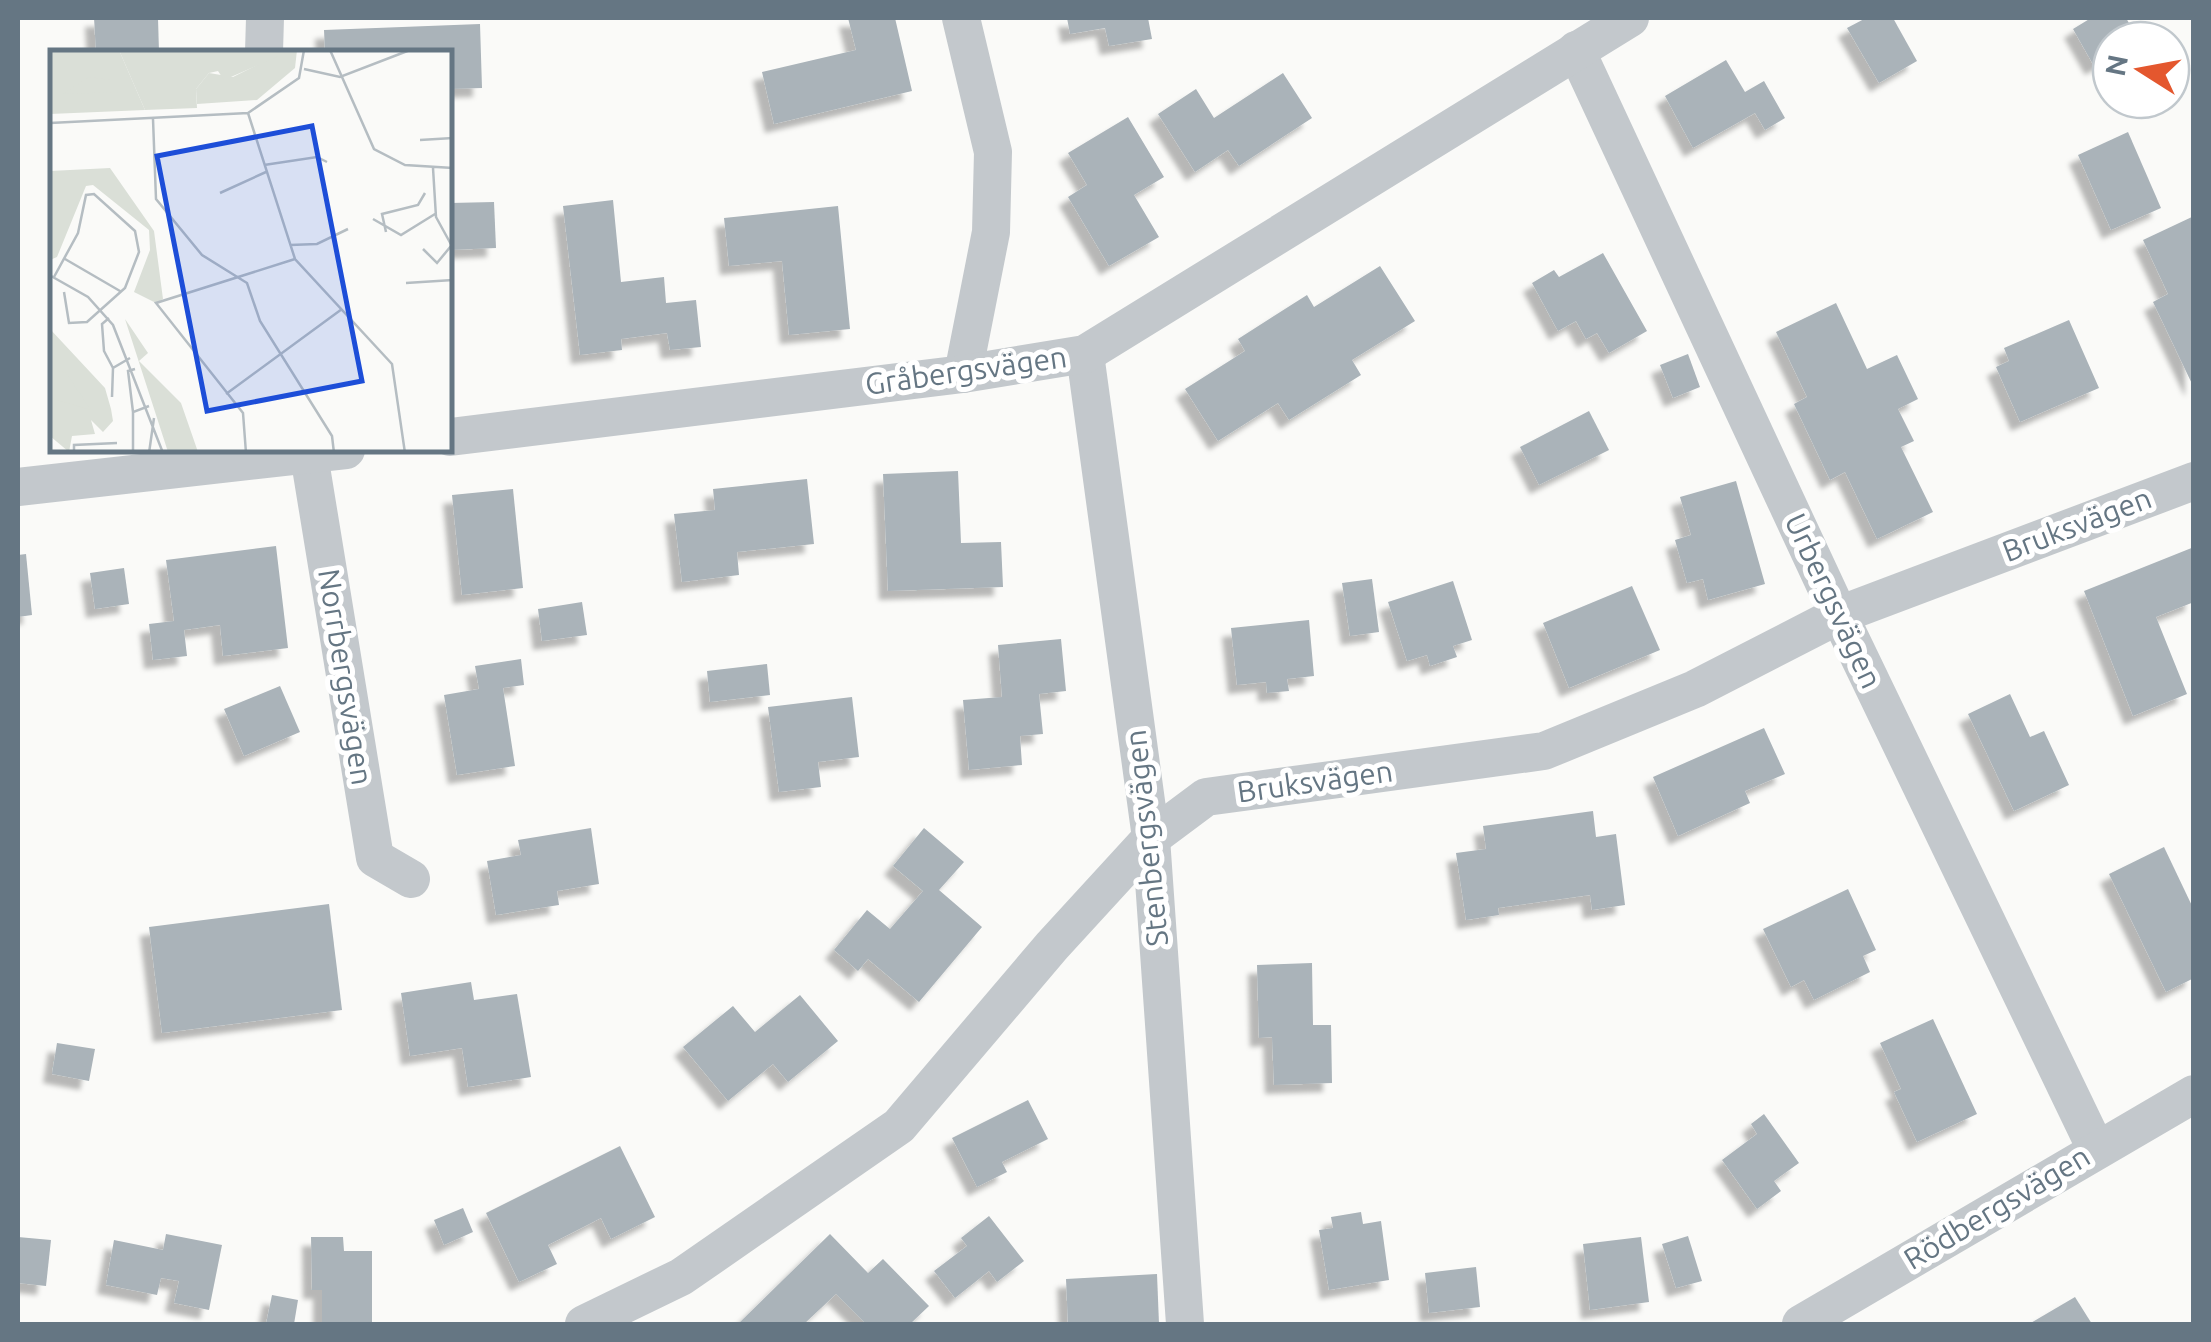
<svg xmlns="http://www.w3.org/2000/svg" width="2211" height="1342" font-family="Ubuntu,sans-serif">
<defs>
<filter id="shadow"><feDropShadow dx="-9" dy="9" stdDeviation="2.5" flood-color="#0004"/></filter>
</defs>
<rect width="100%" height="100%" fill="#fafaf8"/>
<g fill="#aab3b9" filter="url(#shadow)">
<path d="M94 18H158L159 52H96Z"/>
<path d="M848 18H895L912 91 774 124 762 72 856 50Z"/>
<path d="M1067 18H1148L1152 39 1109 46 1105 28 1070 34Z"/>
<path d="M1866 18H1893L1917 61 1879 83 1847 28Z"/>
<path d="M2091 18H2126L2139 40H2111V56L2094 66 2073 29Z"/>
<path d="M480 24 482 88 450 89V52H325L324 30Z"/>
<path d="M1726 60 1745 92 1764 81 1785 118 1765 130 1755 113 1693 148 1665 96Z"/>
<path d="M1283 73 1312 118 1239 166 1228 150 1195 172 1158 114 1196 89 1214 118Z"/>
<path d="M1128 117 1164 177 1134 195 1159 237 1109 266 1068 197 1087 185 1068 153Z"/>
<path d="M2128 132 2161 208 2111 230 2078 155Z"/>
<path d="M613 200 621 282 664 277 666 303 696 300 701 347 670 350 667 333 621 339 622 350 580 355 563 206Z"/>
<path d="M494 202 496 248 450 250V203Z"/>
<path d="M838 206 850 329 789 335 782 261 729 266 724 218Z"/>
<path d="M2194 216V388L2153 302 2168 294 2143 240Z"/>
<path d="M1603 253 1647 331 1609 353 1597 333 1586 339 1576 321 1558 331 1532 283 1554 270 1559 277Z"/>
<path d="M1380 266 1415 321 1352 360 1361 375 1289 420 1278 403 1218 441 1185 389 1245 351 1238 339 1307 295 1314 307Z"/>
<path d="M1836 303 1867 369 1897 355 1918 399 1898 409 1914 441 1901 447 1933 512 1877 539 1845 472 1830 480 1794 404 1807 397 1776 332Z"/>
<path d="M2069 320 2099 388 2020 422 1996 367 2009 361 2004 348Z"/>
<path d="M1688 354 1700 387 1673 398 1660 365Z"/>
<path d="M1589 411 1609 450 1539 485 1520 447Z"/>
<path d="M958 471 961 543 1001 542 1003 587 888 591 883 474Z"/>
<path d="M807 479 814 544 737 552 739 575 682 582 674 514 715 510 713 489Z"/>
<path d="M1736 481 1765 584 1708 600 1703 579 1687 583 1675 540 1691 535 1680 497Z"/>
<path d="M513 489 523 588 462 595 452 495Z"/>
<path d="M276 546 288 648 223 656 220 625 184 630 187 656 153 660 149 624 174 621 166 560Z"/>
<path d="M2194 547V602L2156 617 2187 694 2133 716 2084 591Z"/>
<path d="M26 554 32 615 18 617V555Z"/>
<path d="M124 568 129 604 95 609 90 573Z"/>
<path d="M1372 579 1379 632 1350 636 1342 583Z"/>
<path d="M1453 581 1472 640 1453 646 1457 657 1430 666 1427 655 1407 661 1388 602Z"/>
<path d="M1632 586 1660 650 1569 688 1543 623Z"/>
<path d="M582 602 587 635 542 641 538 609Z"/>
<path d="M1309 620 1314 676 1287 679 1289 691 1267 693 1266 682 1237 685 1231 628Z"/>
<path d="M1061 639 1066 691 1039 694 1043 734 1020 736 1022 765 969 770 963 700 1002 697 998 645Z"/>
<path d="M521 659 524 685 503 688 515 766 457 775 444 695 479 689 475 666Z"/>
<path d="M767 664 770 695 710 702 707 671Z"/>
<path d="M280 686 300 732 244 756 224 709Z"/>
<path d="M2010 694 2030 737 2044 731 2069 785 2014 811 1968 714Z"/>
<path d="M852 697 859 757 818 762 821 787 779 792 768 707Z"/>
<path d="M1764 728 1785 774 1745 791 1750 803 1678 836 1653 777Z"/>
<path d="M1593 811 1596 837 1616 834 1625 905 1592 910 1590 895 1498 908 1499 915 1466 920 1456 853 1486 849 1483 826Z"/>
<path d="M591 828 599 884 557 891 559 905 496 915 487 861 521 855 518 840Z"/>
<path d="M924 828 964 862 939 890 982 927 919 1002 868 959 858 971 834 950 867 910 890 929 923 891 893 866Z"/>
<path d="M2164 847 2194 910V978L2166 992 2109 874Z"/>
<path d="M1848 889 1876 950 1863 956 1870 972 1814 1000 1804 980 1791 987 1763 929Z"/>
<path d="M329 904 342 1010 162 1033 149 927Z"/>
<path d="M1312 963 1313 1025H1331L1332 1083 1274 1085 1272 1037 1259 1038 1257 965Z"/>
<path d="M471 982 474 1000 517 994 531 1077 468 1087 462 1048 410 1056 401 993Z"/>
<path d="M800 995 838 1041 788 1082 773 1064 728 1101 683 1047 733 1006 755 1032Z"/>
<path d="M1933 1019 1977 1114 1917 1142 1894 1092 1901 1089 1880 1043Z"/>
<path d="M57 1043 95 1049 89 1081 52 1074Z"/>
<path d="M1028 1100 1048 1139 1002 1162 1007 1172 977 1187 952 1138Z"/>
<path d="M1764 1114 1799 1163 1774 1181 1781 1191 1757 1209 1722 1160 1757 1134 1751 1124Z"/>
<path d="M620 1146 655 1217 611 1239 601 1218 548 1245 557 1264 519 1282 486 1213Z"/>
<path d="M463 1208 473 1232 444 1245 434 1220Z"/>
<path d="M1361 1212 1363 1224 1381 1221 1389 1280 1329 1290 1319 1230 1333 1228 1331 1217Z"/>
<path d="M989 1216 1024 1261 997 1282 989 1271 955 1298 934 1271 967 1246 961 1238Z"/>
<path d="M166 1234 222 1245 209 1310 174 1303 179 1281 161 1278 157 1295 106 1285 114 1240 163 1250Z"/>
<path d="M830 1234 868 1273 883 1259 929 1306 910 1324H866L836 1294 804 1324H738Z"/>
<path d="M1688 1236 1702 1281 1676 1288 1662 1244Z"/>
<path d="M18 1237 51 1240 46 1286 18 1283Z"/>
<path d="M311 1237H343L344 1251H372V1324H322V1290H312Z"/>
<path d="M1641 1237 1649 1302 1590 1310 1583 1244Z"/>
<path d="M1476 1267 1480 1307 1429 1313 1425 1273Z"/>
<path d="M1157 1274 1159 1324H1068L1066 1279Z"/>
<path d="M272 1295 298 1300 294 1324H266Z"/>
<path d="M2075 1297 2092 1324H2029Z"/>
</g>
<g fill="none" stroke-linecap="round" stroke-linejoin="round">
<g stroke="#c3c8cc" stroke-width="38">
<path d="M961 18 993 152 991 232 963 374"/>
<path d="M1576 50 1839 615 2096 1149"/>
<path d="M264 52 265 18"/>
<path d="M1085 354 1151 838 1185 1324"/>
<path d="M450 437 963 374 1085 354 1630 18"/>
<path d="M309 455 375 858 411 879"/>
<path d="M18 487 346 450"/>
<path d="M584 1324 681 1277 899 1126 1052 946 1151 838 1206 797 1544 751 1695 689 1839 615 2194 481"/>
<path d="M1801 1324 2194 1094"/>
</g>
</g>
<g text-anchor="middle" stroke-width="10" stroke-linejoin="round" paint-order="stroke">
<g font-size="30" fill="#657683" stroke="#fff">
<text transform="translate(966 371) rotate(-8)" y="10">Gråbergsvägen</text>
<text transform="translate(2077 525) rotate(-21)" y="10">Bruksvägen</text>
<text transform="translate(1833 601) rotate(65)" y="10">Urbergsvägen</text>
<text transform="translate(345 677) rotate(81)" y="10">Norrbergsvägen</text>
<text transform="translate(1315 782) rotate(-8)" y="10">Bruksvägen</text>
<text transform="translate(1147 838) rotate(-96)" y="10">Stenbergsvägen</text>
<text transform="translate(1997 1208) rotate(-31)" y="10">Rödbergsvägen</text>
</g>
</g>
<g transform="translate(50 50)">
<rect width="402" height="402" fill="#fafaf8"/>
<path d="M0 0H69L95 60 0 64Z" fill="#dadfd7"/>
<path d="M237 0H247L245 18 207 50 147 54 146 39 159 23 183 27ZM39 27 60 30 69 42 13 44ZM60 118 104 181 113 249 106 253 84 242 100 200 99 180 43 135 36 136 7 207 0 210V121ZM75 269 98 303 89 311 131 353 148 402H118ZM0 279 55 338 61 359 63 371 53 382 41 370 45 384 22 386 19 402 0 386Z" fill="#dadfd7"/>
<path d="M69 0H237L238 2 174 30 168 21 159 23 146 39 147 58 95 60ZM0 318 16 323 41 360 0 348Z" fill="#dadfd7"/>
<path fill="none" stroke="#b5bdc2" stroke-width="2.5" d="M280 0 324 99 355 115 403 118M254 19 290 27 360 0M198 63 245 209 342 314 355 403M103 69 106 149 152 205 197 233 210 271 282 386 284 403M0 73 198 63 249 28 254 0M370 90 403 88M214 115 267 107 277 112M383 118 386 167 403 198M170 143 216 122M323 169 351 185 385 164M336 182 332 164 368 155 375 143M240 195 267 194 298 179M373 199 387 213 401 196M15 209 70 241M1 226 38 247 63 275 113 403M4 227 28 183 36 145 44 144 85 181 89 202 75 238 37 272 19 273 14 242M356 233 403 230M59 268 52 274 54 301 63 318M176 344 292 259M62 347 63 318 80 308M83 362 78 321 85 319M24 403V395L67 393M83 403V362L99 356M99 403 104 368M196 403 193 363 106 253 245 209"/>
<path fill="#1d4ed8" fill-opacity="0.15" stroke="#1d4ed8" stroke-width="5" d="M262 76 312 331 157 361 107 106Z"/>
<rect width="402" height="402" fill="none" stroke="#657683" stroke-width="5"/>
</g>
<rect width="2211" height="1342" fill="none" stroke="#657683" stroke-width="40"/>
<g transform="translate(2141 70) rotate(281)"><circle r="48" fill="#ffffff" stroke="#c1c8cd" stroke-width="2.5"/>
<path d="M0-8L18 38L0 25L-18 38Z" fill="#e4572e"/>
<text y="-15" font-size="28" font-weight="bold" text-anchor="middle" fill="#657683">N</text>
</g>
</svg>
